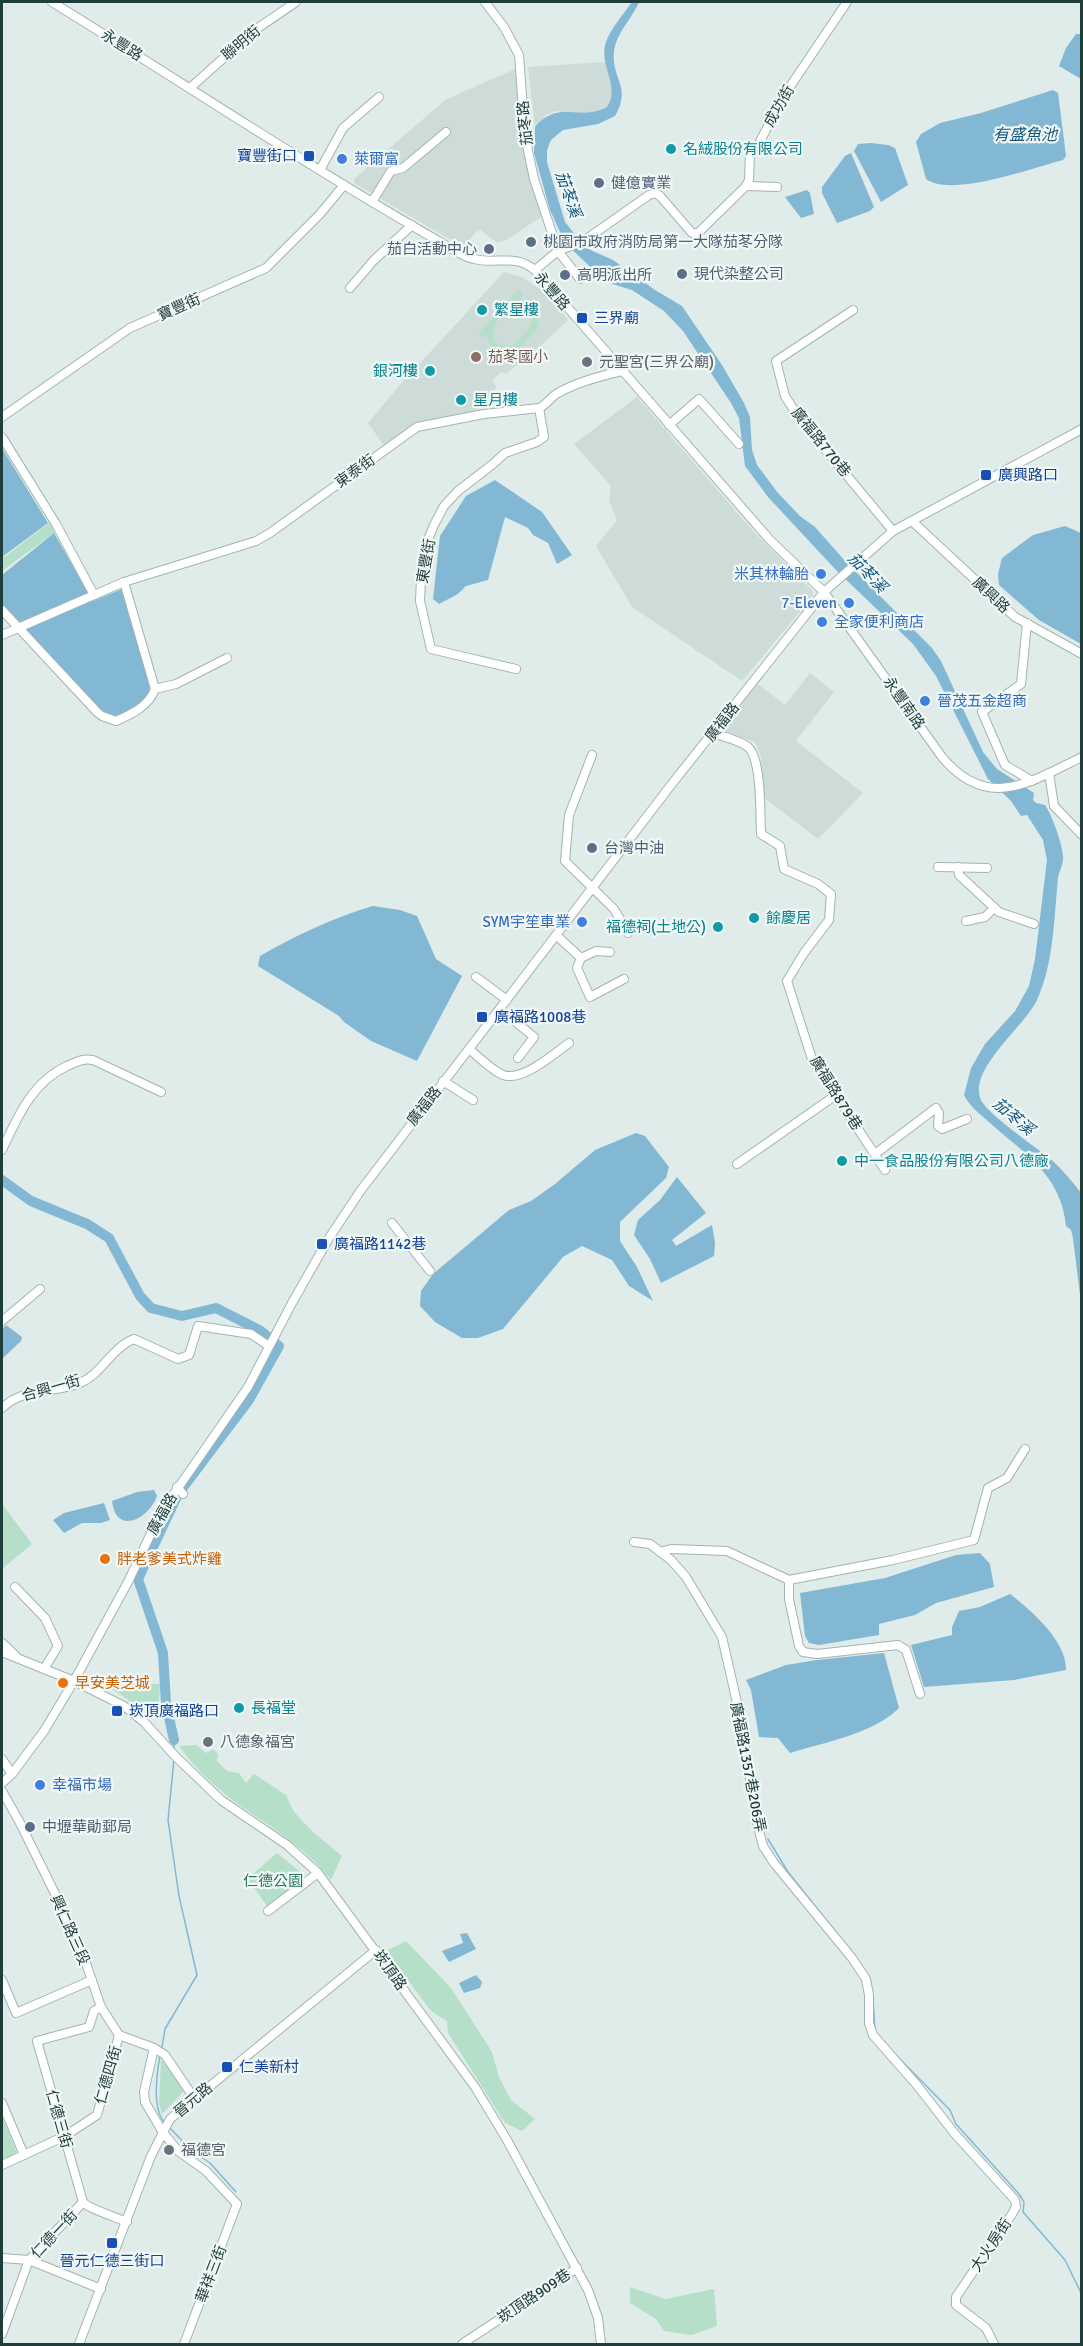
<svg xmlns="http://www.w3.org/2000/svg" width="1083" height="2346" font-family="Signika,'Noto Sans TC',sans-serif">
<rect width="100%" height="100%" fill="#dfece9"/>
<g fill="#cddcd8">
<path d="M605 62 612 90V100L607 107 585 114 556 111 546 115 535 127 528 67Z"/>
<path d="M515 69 518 72 530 173 541 217 506 240 497 243 481 230 476 232 463 247 354 183V179L445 100Z"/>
<path d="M504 272 524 278 548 295 568 320 544 343 506 374 501 372 492 381 497 387 474 414 416 424 385 447 368 423 399 386Z"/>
<path d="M637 397 753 531 812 590 813 596 742 681 632 607 596 546 617 520 609 501 611 486 574 444Z"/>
<path d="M810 673 834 692 796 741 863 793 818 839 762 796 761 756 756 744 753 741 720 732 758 684 785 705Z"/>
</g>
<g fill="#b6dfc9" fill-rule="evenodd">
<path d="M518 290 523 294 519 299 534 305C538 313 540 320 537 330 527 340 513 359 496 351 490 347 488 342 487 335L482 338 478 334ZM515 305 529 308C539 324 523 334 513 345L505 347 495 343C489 328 501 312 515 305Z"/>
<path d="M49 523 55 532 2 571V559Z"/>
<path d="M2 1504 32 1544 2 1569Z"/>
<path d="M142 1684H160L158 1720 109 1687Z"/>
<path d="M196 1745 206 1753 213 1749 218 1754 217 1761 227 1771 239 1773 246 1783 254 1774 286 1795 294 1812 312 1831 342 1856 331 1880C305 1847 269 1826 235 1802 214 1786 194 1767 179 1746Z"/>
<path d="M277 1853 303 1874V1880L268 1907 247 1879Z"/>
<path d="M406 1941 451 1988 492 2052 499 2077 511 2100 535 2119 522 2131 505 2123 448 2033 447 2021 431 2011 386 1951Z"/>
<path d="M161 2059 185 2090 162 2114 159 2103Z"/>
<path d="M2 2116 16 2151 15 2154 2 2160Z"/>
<path d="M630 2287 666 2299 714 2289 717 2326 691 2335 664 2331 656 2319 630 2303Z"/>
</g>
<g fill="#83b8d5">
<path d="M632 2H639C632 19 616 33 614 52 611 79 632 86 615 116L598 124 563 130 551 140 547 150V162L565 222 586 248 613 260 655 290 682 306 722 365 744 403 750 417 752 450 757 465 778 493 800 516 815 527 846 562 932 648 941 661 983 752 997 769 1034 793 1033 800 1036 803 1045 805C1052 815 1062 843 1063 856 1064 863 1059 871 1058 878 1054 918 1054 963 1037 1000 1025 1026 967 1070 981 1100 989 1116 1038 1148 1054 1162 1064 1172 1073 1182 1081 1193V1303L1073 1238 1071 1230 1066 1226C1061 1175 1025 1154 990 1123 980 1114 970 1107 964 1095L971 1068 985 1044 1015 1011 1029 986 1035 959 1047 860 1043 840 1027 815 1021 816 1011 801 988 779 936 676 913 644 836 570 768 497 745 466 739 418 731 403 683 331 664 311 632 290 609 283 602 278 565 243 550 210 534 153 535 127C559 99 578 122 607 107 621 87 598 65 606 42 611 28 624 14 632 2Z"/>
<path d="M1076 34H1081V79L1059 66 1066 48Z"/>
<path d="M1053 90 1058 93 1066 156 1063 160C1032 168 952 198 926 179L916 142 921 134 940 123 981 113Z"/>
<path d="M871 143 888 145 895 148 908 185 881 202 854 151 858 144Z"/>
<path d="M851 153 874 207 870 211 837 223 822 193V187L845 156Z"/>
<path d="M807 190 810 193 814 214 801 218 785 197Z"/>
<path d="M2 448 48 523 2 557Z"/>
<path d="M495 480 542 512 572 555 557 564 548 543 533 535 528 528 505 517 488 580 466 586 458 594 439 604 433 599 440 536 466 496Z"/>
<path d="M1065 526 1081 533V644L1039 620 999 585 998 574 1002 558 1033 535Z"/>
<path d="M54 533 93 601 122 589 152 692 129 716 105 718 2 608V575Z"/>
<path d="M373 906 400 910 417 916 436 959 462 976 417 1061 371 1041 344 1022 339 1016 258 966 260 956C295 936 334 917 373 906Z"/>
<path d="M636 1133 645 1136 669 1167 666 1178 620 1222V1241L637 1267 653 1301 629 1286 612 1260 582 1246 563 1257 503 1329 478 1338H462L435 1322 420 1306 421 1291 433 1274 509 1210 531 1201 555 1184 595 1150Z"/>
<path d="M677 1177 706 1213 672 1240 676 1246 712 1225 715 1243 714 1256 661 1283 650 1259 634 1235 638 1220 660 1200Z"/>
<path d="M6 1325 22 1337 21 1341 2 1359V1329Z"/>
<path d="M154 1490 157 1496C149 1519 116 1536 112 1501L137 1492Z"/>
<path d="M104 1503 110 1520 101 1523H82L64 1533 53 1520 64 1513Z"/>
<path d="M980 1553 990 1564 994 1587 936 1603 915 1615 879 1624V1635L819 1645 809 1643 805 1636 800 1593 885 1578 956 1555Z"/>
<path d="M1010 1594C1031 1610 1067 1641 1066 1670L1014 1680 924 1687 911 1645 952 1635V1627L959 1611 980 1607Z"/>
<path d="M884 1653 899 1708C873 1734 825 1742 790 1753L778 1738 759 1737 751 1690 746 1680 786 1665 817 1660Z"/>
<path d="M467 1933 476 1949 449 1962 442 1951 463 1943 460 1934Z"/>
<path d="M476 1975 482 1982 480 1988 464 1993 459 1983Z"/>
</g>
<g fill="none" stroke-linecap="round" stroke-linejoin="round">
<g stroke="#83b8d5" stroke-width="1.5">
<path d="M174 1751V1740"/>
<path d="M768 1839 788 1872 839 1936"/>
<path d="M870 1978 872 1994"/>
<path d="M873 1999 875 2030"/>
<path d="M162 2047 165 2029 197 1975 179 1896 168 1820 174 1759"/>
<path d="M892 2051 950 2110 956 2124 1019 2194 1024 2202 1023 2212 1065 2260 1082 2295"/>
<path d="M160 2055C157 2072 151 2109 165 2123"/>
<path d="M170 2128 191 2150 210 2163 236 2192"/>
</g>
<path stroke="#83b8d5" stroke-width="10" d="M2 1180 31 1201 87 1224 109 1238 140 1296 151 1308 182 1316 216 1308 261 1331 279 1346 249 1400 178 1494 138 1579 163 1653 166 1704 174 1740"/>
<defs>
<g id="minor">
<path d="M52 2C182 82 309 167 442 243 452 249 463 257 474 259 498 265 513 253 535 270L770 540 824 592 942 757C988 812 1030 782 1082 757"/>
<path d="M485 2 504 27 519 55 525 136 534 179 558 251 580 279"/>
<path d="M190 88 255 30 296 2"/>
<path d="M320 170 343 128 379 97"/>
<path d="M746 186 777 187"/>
<path d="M372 202 391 171 403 168 446 132"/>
<path d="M535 270 558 251 585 240 649 195 655 193 660 196 692 233H698L746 186 749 180 750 154 758 145 785 94 847 2"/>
<path d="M350 288 374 260 412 225"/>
<path d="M853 310 776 361 785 396 799 418 893 531"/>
<path d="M2 417 130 328 266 268 320 214 344 185"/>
<path d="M669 425 699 399 739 444"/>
<path d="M2 437 56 524 94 595"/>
<path d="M912 521 1015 617 1082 654"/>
<path d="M2 610 97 712 102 716 116 721C132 714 149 706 155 689L124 582"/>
<path d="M1027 623 1021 684 982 712 1005 765 1032 781"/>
<path d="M2 635 124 582 256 541 270 533 417 427 484 414 539 408C547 405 550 397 558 393 577 382 600 376 622 371"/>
<path d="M516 669 431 649 420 601 421 579 427 542 434 525 444 506 458 491 493 464 505 453 537 442 544 437 539 408"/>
<path d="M155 689 176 684 227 658"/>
<path d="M713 733C724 737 739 740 748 747 762 759 760 815 761 834L780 846 784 869 818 884 831 894 829 920 804 953 787 981 812 1059 885 1170"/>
<path d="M592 755 569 815 565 861 614 909 628 933"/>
<path d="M1049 773 1054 806 1082 835"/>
<path d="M938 867 987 868"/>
<path d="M958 867 959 875 999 912 1034 924"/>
<path d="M966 921 985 917 994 908"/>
<path d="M557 936 581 958"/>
<path d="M581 958 577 968 590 997 624 979"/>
<path d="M581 958 596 951 610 952"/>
<path d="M476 977 507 1000"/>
<path d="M500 1009 534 1037 518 1058"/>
<path d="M469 1049C479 1057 491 1070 503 1075 522 1082 554 1054 569 1043"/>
<path d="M443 1081 473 1100"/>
<path d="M2 1150C17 1118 32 1082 67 1066 77 1062 82 1058 93 1060L161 1092"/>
<path d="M875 1154 936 1108 939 1113 938 1126 942 1129 967 1119"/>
<path d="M737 1164 836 1095"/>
<path d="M392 1223 430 1271"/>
<path d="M2 1321 40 1289"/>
<path d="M2 1408C26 1386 53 1394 80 1383 102 1374 112 1347 134 1339L178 1359 189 1355 198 1326 251 1334 269 1346"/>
<path d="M177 1487 183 1494"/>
<path d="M634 1542 650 1544 671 1560 686 1577 722 1637 741 1720 757 1823 763 1846 774 1863 852 1958 866 1979 869 1995V2023L873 2035 916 2084 955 2134 1015 2200 1016 2207 1012 2214 956 2297V2305L986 2328 994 2344"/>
<path d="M660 1552 671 1549 727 1551 789 1580 893 1560 974 1540 988 1488 1007 1478 1025 1449"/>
<path d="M789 1580V1599L799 1646 803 1652 817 1654 898 1645 906 1650 920 1694"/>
<path d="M15 1587 45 1618 58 1646 44 1669"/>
<path d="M2 1643 15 1655"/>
<path d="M2 1652 74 1681 124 1706 144 1722 176 1757 221 1800 287 1845 318 1873 475 2087 507 2140 588 2290 598 2318 601 2344"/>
<path d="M2 1759 12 1774"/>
<path d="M2 1783 12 1774 44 1731 74 1681 129 1580 160 1514 248 1387 292 1303 329 1238 361 1190 671 785 824 592 893 531 1082 429"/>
<path d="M2 1791 19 1821 78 1940 101 2007 119 2035 154 2048 165 2055 194 2098"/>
<path d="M268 1911 318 1873"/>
<path d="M2 1980 16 2013 92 1980"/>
<path d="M101 2007 94 2011 89 2027 37 2041 83 2202C87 2208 118 2218 127 2222"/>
<path d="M154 2048 144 2092 145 2102 162 2131 178 2151 206 2171 237 2204 184 2344"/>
<path d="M2 2103 24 2155"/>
<path d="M2 2165 65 2136 97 2115 119 2035"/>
<path d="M2 2258 29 2260 101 2289"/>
<path d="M2 2334 29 2260 83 2202"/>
<path d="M79 2344 151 2156 170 2119 376 1950"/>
<path d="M462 2344 577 2268"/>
</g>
</defs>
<use href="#minor" stroke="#a2b4b1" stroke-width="10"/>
<use href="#minor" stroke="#fff" stroke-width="8"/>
</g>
<g fill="#0f9aa8" stroke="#f0f8f6" stroke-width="2">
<circle cx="671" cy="149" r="6"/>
<circle cx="482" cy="310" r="6"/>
<circle cx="430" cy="371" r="6"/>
<circle cx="461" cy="400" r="6"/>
<circle cx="754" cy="918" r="6"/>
<circle cx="718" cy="927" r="6"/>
<circle cx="842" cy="1161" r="6"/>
<circle cx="239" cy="1708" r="6"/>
</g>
<g fill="#1a4fb4" stroke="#f0f8f6" stroke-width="2">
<rect x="303" y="150" width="12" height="12" rx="3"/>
<rect x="576" y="312" width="12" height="12" rx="3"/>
<rect x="980" y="469" width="12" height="12" rx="3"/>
<rect x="476" y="1011" width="12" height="12" rx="3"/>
<rect x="316" y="1238" width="12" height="12" rx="3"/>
<rect x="111" y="1705" width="12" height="12" rx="3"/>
<rect x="221" y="2061" width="12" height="12" rx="3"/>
<rect x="106" y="2237" width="12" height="12" rx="3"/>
</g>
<g fill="#3f7fe0" stroke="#f0f8f6" stroke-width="2">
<circle cx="342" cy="159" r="6"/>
<circle cx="821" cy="574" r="6"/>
<circle cx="849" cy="603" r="6"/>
<circle cx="822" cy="622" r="6"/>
<circle cx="925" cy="701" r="6"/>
<circle cx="582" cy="922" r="6"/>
<circle cx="40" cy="1785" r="6"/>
</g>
<g fill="#5c6f8a" stroke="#f0f8f6" stroke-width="2">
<circle cx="599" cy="183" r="6"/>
<circle cx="531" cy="242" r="6"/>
<circle cx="489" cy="249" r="6"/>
<circle cx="682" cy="274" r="6"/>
<circle cx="565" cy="275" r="6"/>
<circle cx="592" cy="848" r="6"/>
<circle cx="30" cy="1827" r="6"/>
</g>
<circle fill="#8d6e63" stroke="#f0f8f6" stroke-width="2" cx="476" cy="357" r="6"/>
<g fill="#6b7280" stroke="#f0f8f6" stroke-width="2">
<circle cx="587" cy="362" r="6"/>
<circle cx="208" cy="1742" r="6"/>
<circle cx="169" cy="2150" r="6"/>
</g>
<g fill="#e8710a" stroke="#f0f8f6" stroke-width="2">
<circle cx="105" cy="1559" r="6"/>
<circle cx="63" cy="1683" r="6"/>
</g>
<g text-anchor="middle" stroke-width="4.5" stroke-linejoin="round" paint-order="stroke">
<g font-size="15" fill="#1f3d3b" stroke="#f0f8f6">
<text transform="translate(241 43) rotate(-40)" y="5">聯明街</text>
<text transform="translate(122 45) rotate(32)" y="5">永豐路</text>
<text transform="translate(779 106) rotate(-60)" y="5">成功街</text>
<text transform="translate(525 123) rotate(-96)" y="5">茄苳路</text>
<text transform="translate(552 291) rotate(49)" y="5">永豐路</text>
<text transform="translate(179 307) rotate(-24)" y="5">寶豐街</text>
<text transform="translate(821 442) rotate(51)" y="5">廣福路770巷</text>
<text transform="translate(355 471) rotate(-36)" y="5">東泰街</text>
<text transform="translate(426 561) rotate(-80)" y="5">東豐街</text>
<text transform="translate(991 595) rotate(43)" y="5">廣興路</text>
<text transform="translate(904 703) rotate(55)" y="5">永豐南路</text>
<text transform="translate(722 722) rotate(-52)" y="5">廣福路</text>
<text transform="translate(836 1093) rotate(58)" y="5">廣福路879巷</text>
<text transform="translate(424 1106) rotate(-52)" y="5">廣福路</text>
<text transform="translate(51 1388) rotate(-16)" y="5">合興一街</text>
<text transform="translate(162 1514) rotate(-61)" y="5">廣福路</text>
<text transform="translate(748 1767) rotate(79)" y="5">廣福路1357巷206弄</text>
<text transform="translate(70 1930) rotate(66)" y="5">興仁路三段</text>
<text transform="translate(390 1970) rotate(55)" y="5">崁頂路</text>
<text transform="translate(108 2075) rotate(-74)" y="5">仁德四街</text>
<text transform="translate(193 2100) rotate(-40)" y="5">晉元路</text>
<text transform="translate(59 2119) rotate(74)" y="5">仁德三街</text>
<text transform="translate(54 2234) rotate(-47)" y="5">仁德一街</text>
<text transform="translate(991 2245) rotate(-56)" y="5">大火房街</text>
<text transform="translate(211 2274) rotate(-69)" y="5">華祥三街</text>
<text transform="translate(534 2296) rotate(-34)" y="5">崁頂路909巷</text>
</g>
<g font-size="15" fill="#0d838f" stroke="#f0f8f6" text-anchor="start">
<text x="683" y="154">名絨股份有限公司</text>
<text x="494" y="315">繁星樓</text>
<text x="418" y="376" text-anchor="end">銀河樓</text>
<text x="473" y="405">星月樓</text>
<text x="766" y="923">餘慶居</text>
<text x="706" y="932" text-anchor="end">福德祠(土地公)</text>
<text x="854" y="1166">中一食品股份有限公司八德廠</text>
<text x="251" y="1713">長福堂</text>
</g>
<g font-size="15" fill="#164399" stroke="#f0f8f6" text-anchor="start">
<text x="297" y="161" text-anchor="end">寶豐街口</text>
<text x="594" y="323">三界廟</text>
<text x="998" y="480">廣興路口</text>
<text x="494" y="1022">廣福路1008巷</text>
<text x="334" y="1249">廣福路1142巷</text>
<text x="129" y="1716">崁頂廣福路口</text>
<text x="239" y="2072">仁美新村</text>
<text x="112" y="2266" text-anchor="middle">晉元仁德三街口</text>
</g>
<g font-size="15" fill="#366cbe" stroke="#f0f8f6" text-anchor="start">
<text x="354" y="164">萊爾富</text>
<text x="809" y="579" text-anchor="end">米其林輪胎</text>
<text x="837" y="608" text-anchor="end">7-Eleven</text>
<text x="834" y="627">全家便利商店</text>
<text x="937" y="706">晉茂五金超商</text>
<text x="570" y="927" text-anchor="end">SYM宇笙車業</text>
<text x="52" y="1790">幸福市場</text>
</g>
<g font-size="15" fill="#4e5e75" stroke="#f0f8f6" text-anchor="start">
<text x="611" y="188">健億實業</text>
<text x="543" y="247">桃園市政府消防局第一大隊茄苳分隊</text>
<text x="477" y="254" text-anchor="end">茄白活動中心</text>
<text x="694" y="279">現代染整公司</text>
<text x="577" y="280">高明派出所</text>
<text x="604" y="853">台灣中油</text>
<text x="42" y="1832">中壢華勛郵局</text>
</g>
<g font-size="15" fill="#785e54" stroke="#f0f8f6" text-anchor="start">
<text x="488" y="362">茄苳國小</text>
</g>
<g font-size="15" fill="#5b616d" stroke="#f0f8f6" text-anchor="start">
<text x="599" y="367">元聖宮(三界公廟)</text>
<text x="220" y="1747">八德象福宮</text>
<text x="181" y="2155">福德宮</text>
</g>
<g font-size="15" fill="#c56008" stroke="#f0f8f6" text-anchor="start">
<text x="117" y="1564">胖老爹美式炸雞</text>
<text x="75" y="1688">早安美芝城</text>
</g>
<g font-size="15" fill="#277656" stroke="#f0f8f6">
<text x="273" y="1886">仁德公園</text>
</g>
<g font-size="16" font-style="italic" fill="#15567d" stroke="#f0f8f6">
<text x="1025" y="140">有盛魚池</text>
<text transform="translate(569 194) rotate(71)" y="6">茄苳溪</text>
<text transform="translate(868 572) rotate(46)" y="6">茄苳溪</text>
<text transform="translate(1014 1116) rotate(40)" y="6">茄苳溪</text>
</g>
</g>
<rect width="1083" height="2346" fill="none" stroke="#1f3d3b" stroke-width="6"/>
</svg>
